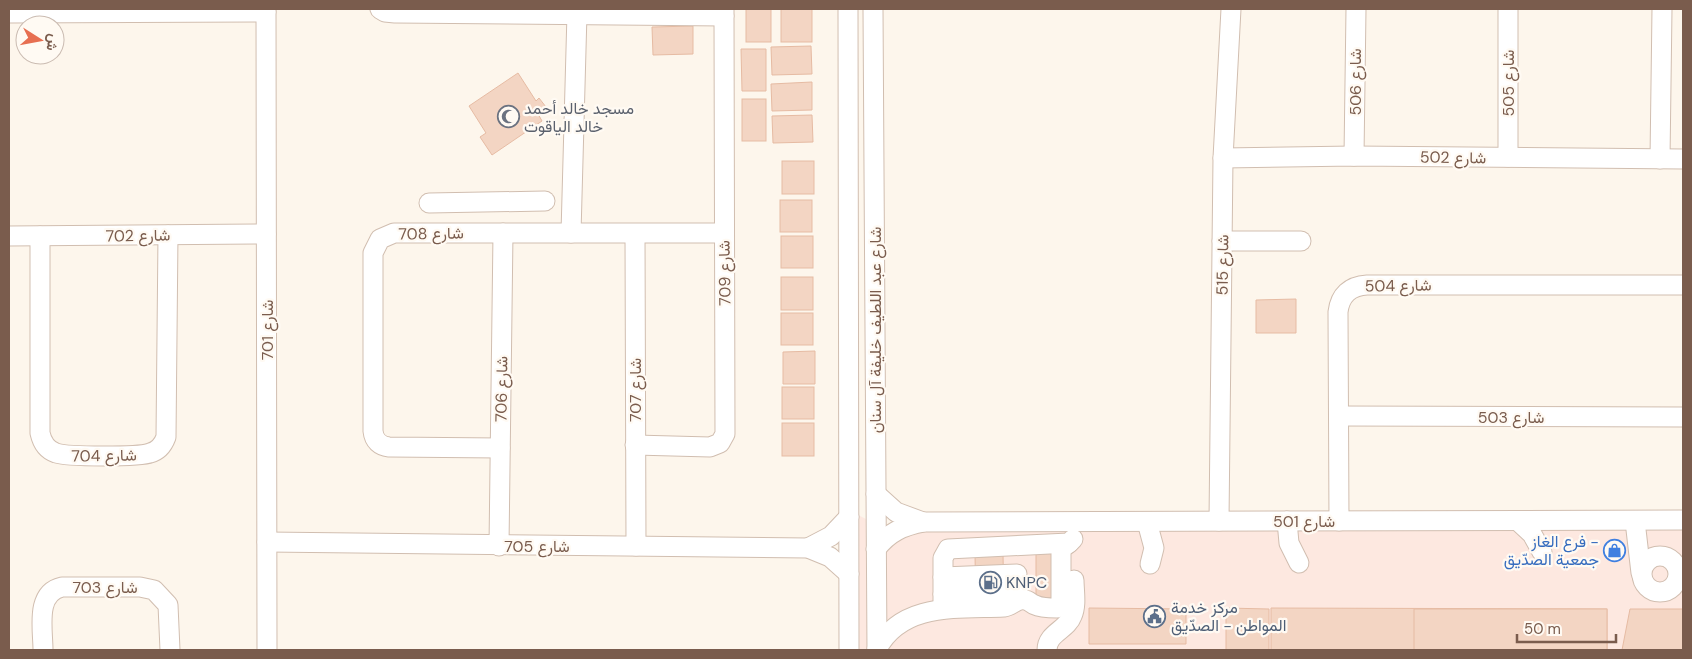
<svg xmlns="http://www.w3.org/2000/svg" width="1692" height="659" font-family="'DM Sans',Vazirmatn,sans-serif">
<rect width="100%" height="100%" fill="#fdf6ec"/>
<path fill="#fde8e0" d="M858 515 892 532 904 526 1683 522V650H858Z"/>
<g fill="#f3d5c3" stroke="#e6bba3">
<rect x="746" y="9" width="25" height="33"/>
<rect x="781" y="9" width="31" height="33"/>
<path d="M693 26V54L653 55 652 27Z"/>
<path d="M811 46 812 74 772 75 771 47Z"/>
<path d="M741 49H766V91H742Z"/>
<path d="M518 73 536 101 539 98 546 107 537 112 542 121 492 155 480 137 486 133 469 106Z"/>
<path d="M812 82V110L772 111 771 84Z"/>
<rect x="742" y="99" width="24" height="42"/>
<path d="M812 115 813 142 773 143 772 116Z"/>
<rect x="782" y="161" width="32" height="33"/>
<rect x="780" y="200" width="32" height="32"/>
<rect x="781" y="236" width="32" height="32"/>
<rect x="781" y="277" width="32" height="33"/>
<path d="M1296 299V333H1256V300Z"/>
<rect x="781" y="313" width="32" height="32"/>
<path d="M815 351V384H783V352Z"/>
<rect x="782" y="387" width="32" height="32"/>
<rect x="782" y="423" width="32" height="33"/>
<path d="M1057 547V598L1036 599V548Z"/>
<path d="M1003 554 1004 610H976L975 555Z"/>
<path d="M1089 608 1186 609V644H1089Z"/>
<path d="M1226 608 1269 609V650H1226Z"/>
<path d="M1271 608 1607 609V650H1271Z"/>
<rect x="1414" y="609" width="193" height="41"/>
<path d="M1630 609H1683V650H1622Z"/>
</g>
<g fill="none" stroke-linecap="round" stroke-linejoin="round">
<defs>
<g id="minor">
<path d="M266 9 267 650"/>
<path d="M380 9 385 12 395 13 724 16V9"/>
<path d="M848 9 849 650"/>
<path d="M873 9 877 650"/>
<path d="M1508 9V157"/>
<path d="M9 13 266 12"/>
<path d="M1354 156 1356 9"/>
<path d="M1223 158 1354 156 1683 159"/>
<path d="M1660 159 1662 9"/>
<path d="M429 203 545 201"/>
<path d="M571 233 577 13"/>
<path d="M635 234 636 546"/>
<path d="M9 236 266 234"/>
<path d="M40 236V433C42 442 47 450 56 453 67 457 140 457 150 453 158 451 163 445 166 437L168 235"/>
<path d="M1222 241H1301"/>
<path d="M1339 416 1683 417"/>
<path d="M635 445 710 447 720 443 725 434 724 16"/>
<path d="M500 448 389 447C380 446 374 441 373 431V253L380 239 394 233H724"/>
<path d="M876 494 896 512 923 522"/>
<path d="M1219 521 1223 158 1231 9"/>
<path d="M1287 521 1289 543 1299 563"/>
<path d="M1339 521 1338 312C1340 295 1350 286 1367 285H1683"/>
<path d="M1518 521 1532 534 1542 552"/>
<path d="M1635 521 1641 573"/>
<path d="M1147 522 1154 548 1150 564"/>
<path d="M267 542 808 548 830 557 849 574"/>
<path d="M499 546 503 233"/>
<path d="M808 548 831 536 849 517"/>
<path d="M876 549C889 532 903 526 924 522L1683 520"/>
<circle cx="1660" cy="574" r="18"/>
<path d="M943 577 1017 574"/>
<path d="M943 594 1018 591"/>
<path d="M943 609V558L948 549 1069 543 1073 539"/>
<path d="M877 649C902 602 958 609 1004 607 1012 606 1017 598 1025 600 1029 600 1031 604 1035 605 1041 608 1050 608 1057 608L1061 601V549L1069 543"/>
<path d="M43 650C43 629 35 593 62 587H140L154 590 168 605 170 650"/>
<path d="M1047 650C1047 633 1067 630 1072 616 1077 605 1074 591 1074 580"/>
</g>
</defs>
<use href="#minor" stroke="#d1beb0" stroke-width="21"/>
<use href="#minor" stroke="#fff" stroke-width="19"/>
</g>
<defs>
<symbol id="mosque-ring" viewBox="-11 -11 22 22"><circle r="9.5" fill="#fffaf3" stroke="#6b7280" stroke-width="1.5"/><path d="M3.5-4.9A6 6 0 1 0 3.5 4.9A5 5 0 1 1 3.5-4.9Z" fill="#6b7280"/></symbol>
<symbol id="shop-ring" viewBox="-11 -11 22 22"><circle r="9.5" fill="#fffaf3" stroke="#3f7fe0" stroke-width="1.5"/><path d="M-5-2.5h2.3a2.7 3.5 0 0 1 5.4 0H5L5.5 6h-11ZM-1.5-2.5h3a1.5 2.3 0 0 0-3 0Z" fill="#3f7fe0"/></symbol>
<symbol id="fuel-ring" viewBox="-11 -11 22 22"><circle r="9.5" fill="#fffaf3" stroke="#5c6f8a" stroke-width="1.5"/><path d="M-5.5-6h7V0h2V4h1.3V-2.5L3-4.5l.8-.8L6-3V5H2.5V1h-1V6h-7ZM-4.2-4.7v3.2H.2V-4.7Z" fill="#5c6f8a"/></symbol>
<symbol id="civic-ring" viewBox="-11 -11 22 22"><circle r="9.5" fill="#fffaf3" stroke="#5c6f8a" stroke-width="1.5"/><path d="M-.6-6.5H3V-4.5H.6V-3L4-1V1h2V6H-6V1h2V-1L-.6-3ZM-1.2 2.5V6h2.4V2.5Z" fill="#5c6f8a"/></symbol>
</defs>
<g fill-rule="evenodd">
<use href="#mosque-ring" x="496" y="104" width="25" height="25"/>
<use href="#shop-ring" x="1602" y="538" width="25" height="25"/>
<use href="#fuel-ring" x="978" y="570" width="25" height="25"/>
<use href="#civic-ring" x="1142" y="604" width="25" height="25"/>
</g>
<g text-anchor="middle" stroke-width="4.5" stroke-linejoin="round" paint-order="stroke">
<g font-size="16" fill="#7a5c4d" stroke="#fffaf3">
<text transform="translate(1355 82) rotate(-90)" y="6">شارع 506</text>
<text transform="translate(1508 83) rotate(-90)" y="6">شارع 505</text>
<text transform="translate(1453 157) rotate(1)" y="6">شارع 502</text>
<text transform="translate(431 233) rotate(-1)" y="6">شارع 708</text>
<text transform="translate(138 235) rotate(-1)" y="6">شارع 702</text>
<text transform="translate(1222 265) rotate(-89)" y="6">شارع 515</text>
<text transform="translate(724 273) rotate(-91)" y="6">شارع 709</text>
<text transform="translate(1398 285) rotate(-1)" y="6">شارع 504</text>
<text transform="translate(267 330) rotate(-90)" y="6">شارع 701</text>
<text transform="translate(875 330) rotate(-90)" y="6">شارع عبد اللطيف خليفة آل سنان</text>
<text transform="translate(501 389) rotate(-89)" y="6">شارع 706</text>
<text transform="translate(635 390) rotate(-90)" y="6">شارع 707</text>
<text x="1511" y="423">شارع 503</text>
<text transform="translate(104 455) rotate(-1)" y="6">شارع 704</text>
<text x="1304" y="527">شارع 501</text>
<text x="537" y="552">شارع 705</text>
<text x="105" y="593">شارع 703</text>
</g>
<g font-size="16" fill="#5b616d" stroke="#fffaf3" text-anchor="start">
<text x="524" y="114">مسجد خالد أحمد<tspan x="524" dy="18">خالد الياقوت</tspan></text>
</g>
<g font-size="16" fill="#366cbe" stroke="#fffaf3" text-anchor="end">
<text x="1599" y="547">فرع الغاز -<tspan x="1599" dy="18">جمعية الصدّيق</tspan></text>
</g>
<g font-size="16" fill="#4e5e75" stroke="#fffaf3" text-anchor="start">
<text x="1006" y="588">KNPC</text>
<text x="1171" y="613">مركز خدمة<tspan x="1171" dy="18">المواطن - الصدّيق</tspan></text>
</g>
</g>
<rect width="1692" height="659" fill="none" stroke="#7a5c4d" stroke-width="20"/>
<g transform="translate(40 40) rotate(101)"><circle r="24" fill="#fffaf3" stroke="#cabbb1"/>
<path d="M0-4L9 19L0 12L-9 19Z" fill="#e76f51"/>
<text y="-8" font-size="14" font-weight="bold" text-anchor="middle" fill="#7a5c4d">ش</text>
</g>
<path d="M1517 634v8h99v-8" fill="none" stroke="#7a5c4d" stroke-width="2.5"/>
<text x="1524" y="634" font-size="15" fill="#7a5c4d" stroke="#fffaf3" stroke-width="4" paint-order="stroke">50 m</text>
</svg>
